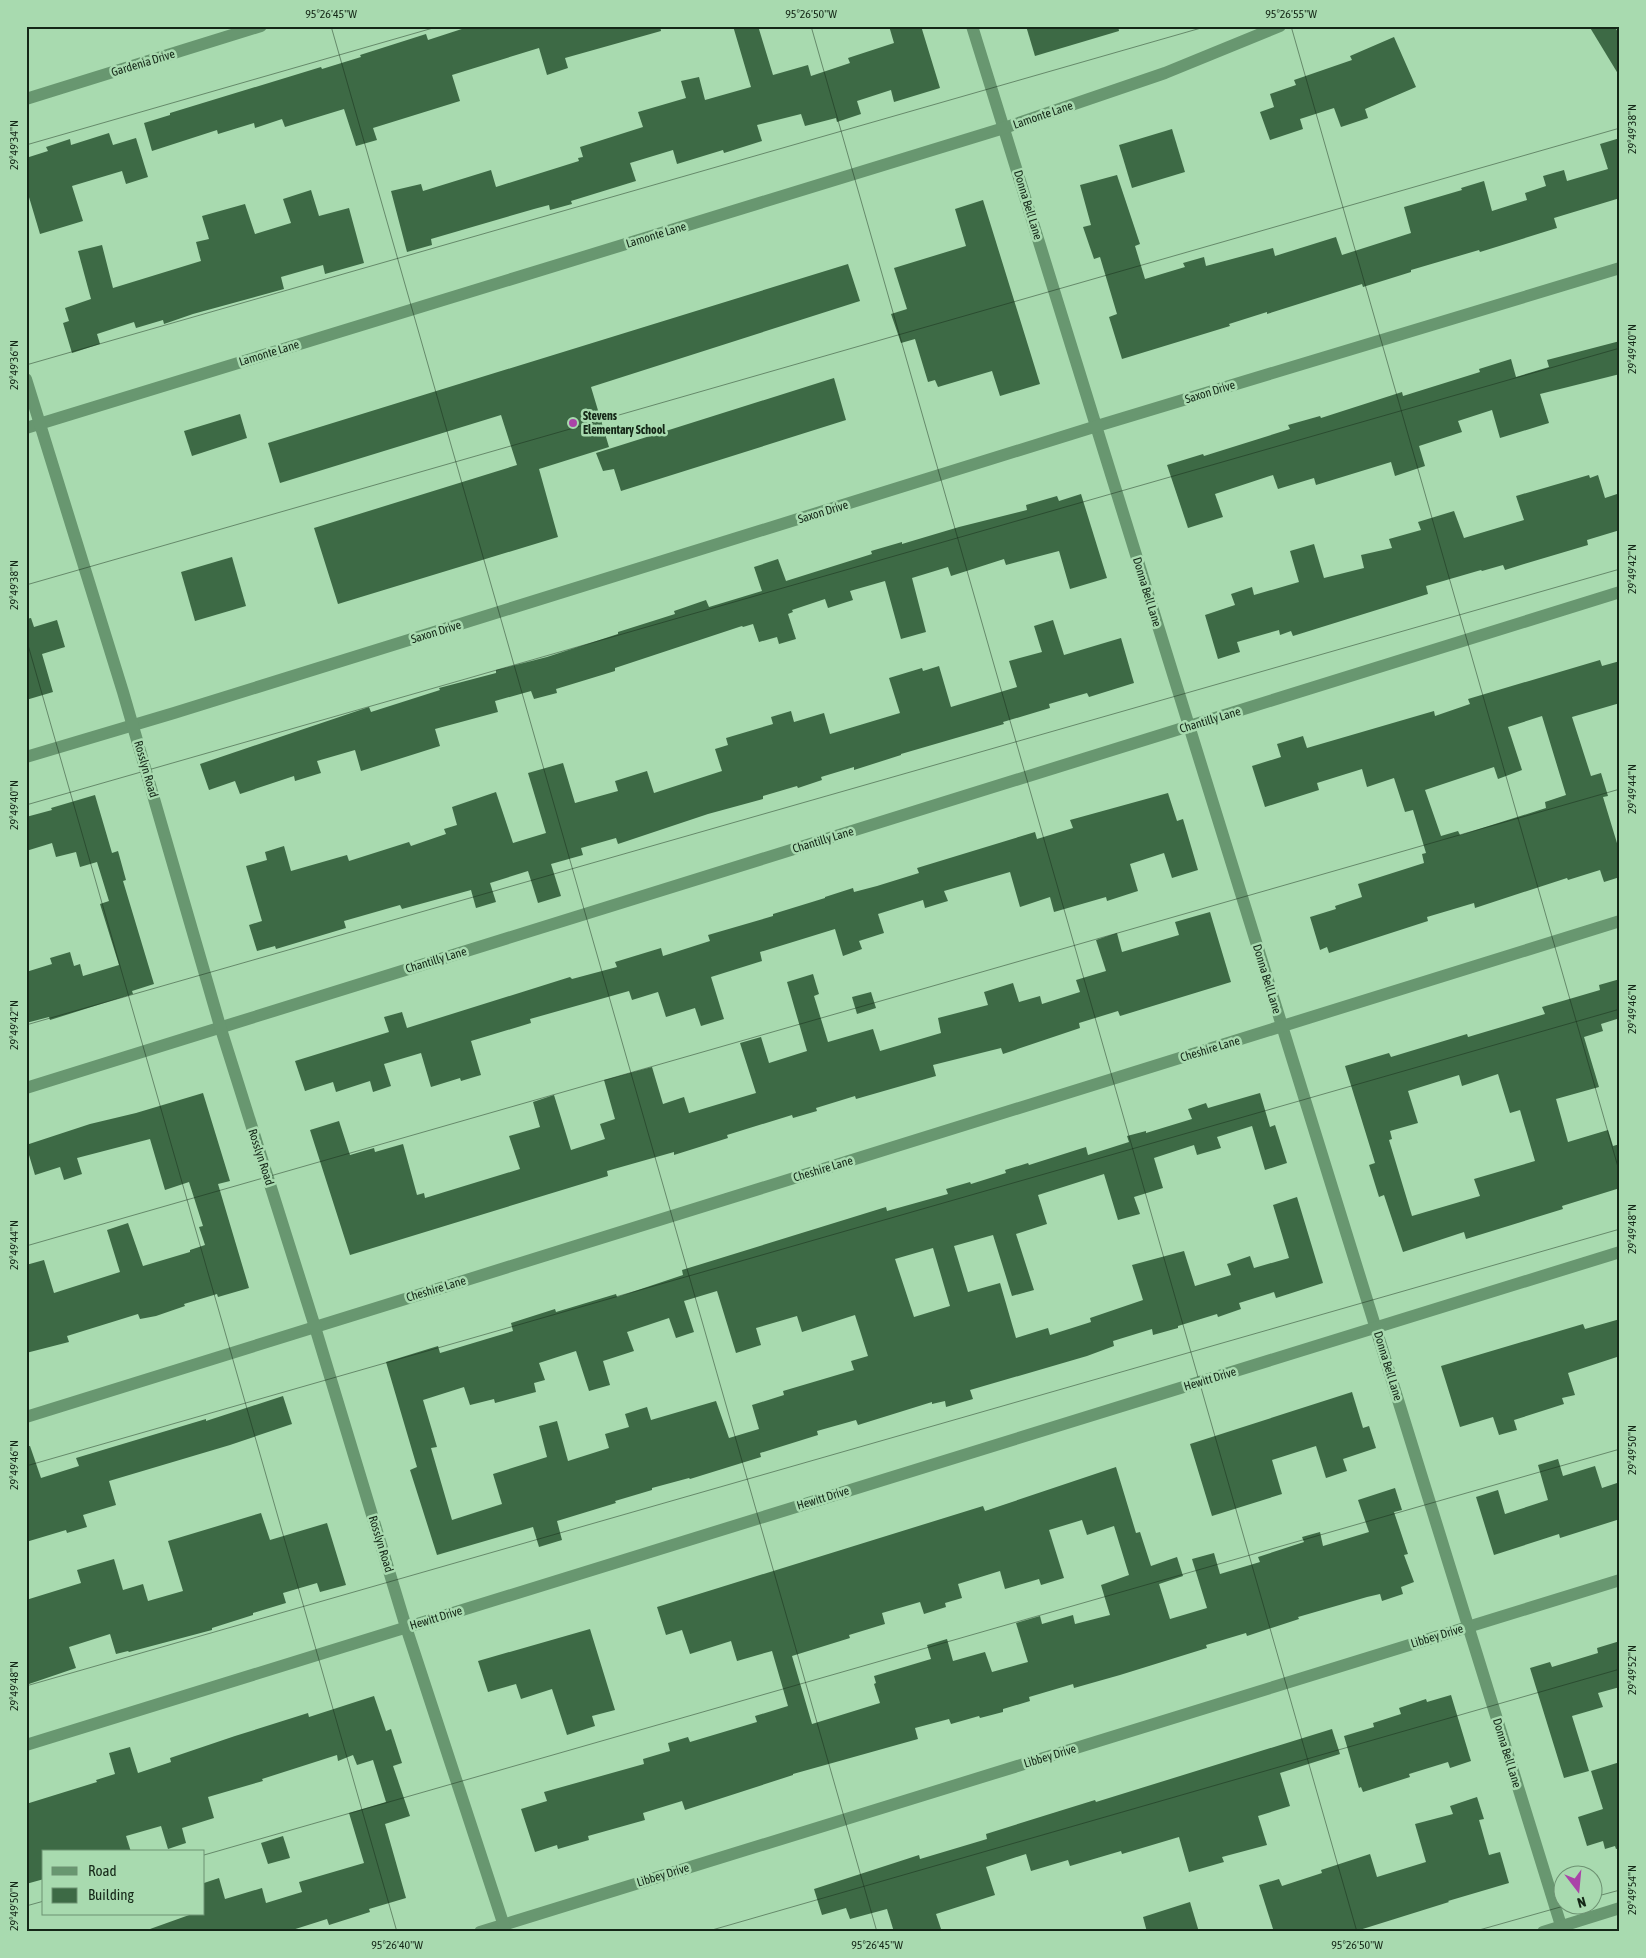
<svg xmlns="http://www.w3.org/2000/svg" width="1646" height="1958" font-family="'Asap Condensed',sans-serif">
<rect width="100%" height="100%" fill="#a8daaf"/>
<g fill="#3d6a45" fill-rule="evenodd">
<path d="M471 26H660L661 31 565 58 568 68 547 75 539 48 452 75 460 101 373 128 377 140 356 146 344 109 285 127 282 119 255 128 254 123 218 134 217 130 152 151 144 123 170 115V113L321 67 322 69 361 57 360 55 426 34 428 40Z"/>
<path d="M733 26H758L773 75 808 65 811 76 850 63 848 58 894 43 889 26H921L940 88 894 102 891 90 857 101 861 114 837 122 836 118 805 126 801 114 757 125 762 141 724 153 723 150 677 164 673 150 630 163 636 181 571 201 572 204 550 210 549 205 534 209 431 239 432 245 407 252 391 191 421 184 423 191 491 170 496 187 579 161 578 158 583 157 580 147 643 127 638 112 686 98 681 81 699 77 705 100 751 87Z"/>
<path d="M1026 26H1118L1119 31 1035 56Z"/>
<path d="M1589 26H1614L1620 35V77Z"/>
<path d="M1394 37 1416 87 1365 109 1368 118 1341 127 1334 108 1300 119 1303 129 1270 140 1260 112 1274 107 1270 94 1296 85 1294 80 1352 60 1350 56Z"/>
<path d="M1172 129 1185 172 1132 188 1119 145Z"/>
<path d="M109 133 113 145 136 138 148 177 126 184 122 171 72 186 83 221 40 234 26 187V158L48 151 46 147 70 139 71 145Z"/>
<path d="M1620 138V198L1554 218 1557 228 1480 252 1479 250 1411 270V272L1363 287 1362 284 1267 314V312L1229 324 1230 326 1122 359 1109 317 1117 314 1100 257 1094 259 1083 227 1091 225 1080 185 1117 175 1140 244 1135 246 1145 279 1185 267 1183 263 1204 257 1206 266 1273 248 1275 256 1336 237 1342 255 1411 233 1404 207 1462 190 1461 188 1484 181 1492 211 1527 200 1525 193 1546 186 1543 176 1564 170 1567 181 1608 169 1600 144Z"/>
<path d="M311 190 319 216 349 208 364 263 325 274 323 265 281 277 284 289 193 314 164 324 163 320 136 328 134 322 97 334 100 344 72 353 63 323 69 321 65 308 91 299 78 251 102 245 113 288 201 261 196 242 209 239 202 216 245 204 255 234 291 223 283 199Z"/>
<path d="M983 200 1040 384 1000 396 992 371 938 387 935 380 928 382 915 339 901 343 891 314 907 309 894 268 966 246 955 209Z"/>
<path d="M848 264 860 301 591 387 609 447 539 469 558 537 338 604 314 528 517 465 501 415 280 483 268 443Z"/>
<path d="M1620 341V374L1540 394 1549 423 1500 438 1492 410 1458 421 1462 432 1419 446 1425 466 1395 476 1391 462 1316 485 1314 478 1278 489 1273 475 1215 494 1223 517 1188 528 1167 465 1203 454 1204 456 1290 429 1288 425 1320 416 1321 418 1402 392 1403 396 1480 372 1479 369 1511 359 1516 377 1549 367 1547 360Z"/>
<path d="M834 378 846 420 621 491 614 469 603 471 596 453Z"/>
<path d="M240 414 247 438 192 456 184 431Z"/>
<path d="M1589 475 1590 478 1598 475 1605 498 1620 493V530L1587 540 1588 545 1524 564 1505 570 1503 565 1482 571 1481 570 1426 586 1428 594 1293 636 1291 631 1280 635 1279 630 1237 642 1240 652 1218 659 1205 615 1235 605 1231 594 1252 587 1254 595 1299 582 1290 551 1314 544 1324 578 1364 568 1361 555 1392 548 1389 539 1421 530 1418 522 1454 511 1464 538 1524 520 1516 496Z"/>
<path d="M1081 494 1107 578 1070 589 1059 551 1006 565 1004 559 951 576 948 567 912 578 926 632 901 639 885 581 850 591 853 600 828 608 825 599 792 610 793 612 788 614 796 639 779 644 777 637 759 642 753 624 743 627 742 626 615 668V671L556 689 557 693 534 699 531 691 495 701 498 712 435 729 440 746 361 771 355 750 317 761 321 773 295 781 294 776 240 794 235 781 209 790 200 764 369 707 371 712 440 690 439 688 496 673V670L547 657 618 634V632L675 614 674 611 706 600 709 607 762 591 754 567 778 559 786 581 872 554 871 551 902 542V544L959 527 1027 510 1026 505 1057 496 1059 501Z"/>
<path d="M232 557 246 606 195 621 181 572Z"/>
<path d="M31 618 34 627 57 620 65 647 42 654 53 692 26 700V619Z"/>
<path d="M1053 620 1064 655 1121 638 1134 683 1089 697 1087 693 1049 704 1050 708 1003 722 1004 724 901 754V755L854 770V767L821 777 822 780 798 788 797 786 763 796V799L708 814 618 844 616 838 581 848 583 855 551 864 561 896 538 903 528 871 490 883 496 902 476 908 471 890 402 909 400 905 344 921 346 928 276 949 275 946 257 951 249 925 262 921 246 866 267 860 265 852 284 846 291 871 347 855 349 861 409 842 411 846 446 834 444 829 457 825 452 807 496 792 513 843 546 833 528 773 563 763 575 803 618 791 615 781 647 771 654 793 722 771 715 749 728 745 726 738 773 724 771 717 791 711 794 722 824 713 830 734 900 713 889 678 922 668 923 671 939 666 951 707 1017 687 1009 661 1042 652 1034 626Z"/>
<path d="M1600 660 1602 666 1620 661V703L1572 717 1591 776 1601 773 1608 796 1603 797 1620 853V877L1604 882 1600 870 1568 880 1567 878 1475 908 1474 903 1427 917 1428 921 1329 953 1327 947 1320 950 1310 917 1336 909 1335 906 1362 897 1358 884 1424 863 1422 854 1426 853 1413 810 1405 812 1394 778 1367 787 1362 769 1317 783 1319 790 1265 807 1252 766 1281 757 1277 744 1303 736 1307 748 1434 711 1435 716 1470 704 1468 699ZM1542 716 1566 795 1545 802 1546 808 1460 835 1458 831 1441 836 1425 790 1494 767 1498 779 1522 770 1508 727Z"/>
<path d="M1168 793 1177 821 1183 819 1198 870 1172 878 1164 853 1130 864 1138 891 1107 901 1106 897 1054 912 1050 897 1020 907 1010 872 944 891 948 901 925 908 923 900 878 914 884 933 859 941 862 949 843 956 835 929 760 952 762 961 711 977 724 1019 701 1026 695 1008 666 1017 658 992 632 1000 629 991 530 1019 531 1023 471 1041 481 1075 461 1081 460 1078 431 1087 421 1053 384 1064 391 1086 373 1092 370 1081 336 1092 333 1082 305 1091 295 1061 389 1032 384 1017 402 1012 407 1028 570 977 572 979 617 967 615 962 661 948 663 956 710 941 708 935 773 916V914L825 898V897L853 888 854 892 877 886 919 873 917 868 1035 832 1037 839 1073 828 1070 820Z"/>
<path d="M95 795 112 853 118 851 126 880 123 881 154 984 132 991 133 994 85 1009 50 1020 49 1017 26 1023V972L52 964 50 958 70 952 74 966 80 964 83 976 119 965 100 904 109 901 97 862 80 867 76 852 56 857 52 843 26 851V817L52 810 51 808Z"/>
<path d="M1210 912 1231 982 1120 1016 1118 1011 1079 1023 1080 1028 1003 1054 1001 1048 933 1065 936 1076 856 1099 855 1096 816 1108 817 1111 793 1118 792 1115 727 1135 728 1138 674 1155V1152L607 1171 608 1176 350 1255 310 1130 339 1121 350 1155 374 1148 375 1152 403 1144 417 1195 424 1193 425 1198 520 1169 509 1136 540 1127 533 1102 554 1095 571 1150 605 1139 600 1124 615 1119 604 1080 652 1067 663 1104 684 1097 689 1113 756 1093 740 1043 761 1037 769 1063 807 1051 787 982 813 974 819 994 814 996 828 1042 873 1029 880 1051 941 1033 938 1018 988 1005 984 992 1013 983 1019 1002 1040 996 1042 1004 1080 992 1076 980 1106 971 1096 940 1117 933 1122 952 1179 935 1175 922Z"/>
<path d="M1620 979V1018L1601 1024 1603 1031 1584 1037 1599 1087 1556 1099 1568 1142 1608 1130 1613 1146 1620 1144V1188L1562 1206 1563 1209 1466 1239 1464 1232 1403 1252 1384 1195 1379 1197 1369 1165 1375 1163 1345 1066 1389 1053 1391 1057 1467 1034 1468 1037 1545 1014 1542 1007 1600 990 1599 985ZM1498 1074 1510 1113 1520 1110 1535 1161 1474 1179 1480 1196 1412 1216 1389 1140 1392 1139 1390 1131 1418 1123 1408 1091 1459 1075 1462 1086Z"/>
<path d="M871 992 876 1008 857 1014 852 997Z"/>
<path d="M203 1093 230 1181 218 1184 249 1288 218 1297 217 1294 184 1304 185 1306 156 1316 140 1319 138 1314 67 1336 69 1342 26 1353V1265L44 1260 54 1293 120 1272 107 1230 128 1223 143 1266 190 1252V1250L205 1245 199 1227 203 1226 189 1182 165 1190 150 1139 77 1158 82 1174 64 1180 60 1167 35 1175 26 1145 90 1124 136 1113Z"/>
<path d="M1260 1093 1270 1127 1275 1125 1287 1163 1265 1170 1252 1126 1217 1137 1221 1148 1197 1155 1194 1145 1154 1158 1163 1188 1134 1197 1140 1214 1118 1220 1104 1174 1038 1195 1047 1224 1016 1234 1034 1290 1012 1296 993 1235 954 1246 968 1292 1000 1283 1016 1338 1048 1328 1050 1335 1091 1322 1090 1318 1143 1300 1132 1265 1184 1251 1195 1286 1231 1275 1227 1264 1250 1256 1254 1268 1289 1258 1273 1205 1297 1197 1323 1283 1276 1298 1274 1292 1239 1303 1241 1309 1218 1317 1217 1314 1178 1326V1328L1153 1335 1152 1329 1113 1341 1114 1346 1087 1356 970 1390 973 1399 946 1407 945 1401 932 1404V1402L858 1425 856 1420 817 1431 818 1435 760 1453 761 1457 690 1479 689 1478 652 1488V1490L615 1501 616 1503 557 1521 562 1540 539 1547 533 1527 437 1555 410 1470 417 1467 386 1362 438 1346 440 1353 513 1331 511 1323 555 1309 556 1312 616 1294 617 1297 683 1275 682 1270 886 1207 887 1211 948 1194 946 1189 970 1182 971 1184 1006 1173 1005 1170 1028 1163 1029 1165 1086 1147 1088 1155 1129 1142 1127 1136 1146 1131V1133L1192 1119 1188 1109 1206 1103 1208 1108ZM933 1248 950 1306 914 1317 895 1259ZM717 1291 736 1353 761 1345 756 1328 797 1316 802 1332 855 1315 868 1356 851 1361 854 1370 783 1391 784 1395 752 1405 759 1429 729 1438 716 1401 651 1420 647 1407 625 1414 629 1427 605 1434 609 1448 568 1461 557 1421 539 1426 547 1457 493 1474 502 1504 452 1520 431 1448 437 1447 423 1400 464 1387 470 1405 494 1399 495 1403 536 1392 534 1383 545 1380 539 1363 576 1351 589 1391 610 1385 603 1361 634 1351 627 1332 669 1318 676 1338 694 1332 684 1301Z"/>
<path d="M1620 1319V1356L1568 1373 1575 1395 1562 1398 1564 1404 1514 1420 1517 1430 1499 1435 1493 1417 1460 1427 1441 1366 1583 1324 1585 1329Z"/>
<path d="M1352 1392 1363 1428 1369 1426 1376 1448 1343 1459 1347 1471 1326 1478 1316 1446 1272 1460 1282 1494 1212 1516 1190 1444Z"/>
<path d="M283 1396 292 1424 230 1445 109 1481 116 1505 83 1515 87 1527 67 1533 66 1530 26 1542V1446H30L41 1478 79 1466 76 1458 206 1419V1421Z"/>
<path d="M1558 1459 1563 1476 1595 1466 1602 1488 1620 1482V1519L1560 1538 1559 1534 1494 1555 1476 1497 1498 1490 1505 1514 1548 1500 1538 1465Z"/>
<path d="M1116 1467 1136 1533 1140 1532 1151 1566 1177 1557 1183 1576 1159 1584 1170 1619 1207 1608 1192 1559 1214 1553 1220 1574 1260 1562 1258 1557 1304 1542 1302 1537 1320 1532 1323 1546 1369 1532 1358 1500 1395 1488 1402 1510 1394 1512 1408 1554 1404 1555 1414 1582 1401 1587 1403 1594 1382 1601 1380 1594 1367 1597 1298 1617 1299 1619 1247 1636 1246 1633 1206 1645 1207 1648 1120 1675 1074 1688 1073 1684 1029 1697 1030 1701 1003 1709V1712L980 1718 979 1716 951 1724 949 1719 915 1728 918 1739 793 1774V1775L685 1810 682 1801 643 1813 645 1820 588 1836 589 1840 558 1849 557 1845 535 1852 521 1809 547 1801 544 1792 644 1764 643 1759 670 1751 668 1743 688 1737 690 1742 757 1722 755 1716 788 1706 772 1651 737 1661 731 1641 690 1654 682 1630 666 1635 657 1607 983 1506 985 1511ZM1082 1520 1087 1535 1114 1526 1129 1575 1101 1585 1110 1615 1075 1624 1073 1615 1042 1624 1040 1616 1016 1623 1028 1662 992 1672 985 1652 953 1661 947 1639 927 1645 931 1659 874 1676 876 1683 874 1684 880 1703 812 1724 792 1656 850 1638 849 1635 885 1624 882 1613 920 1602 924 1614 946 1607 945 1603 962 1598 958 1584 1000 1571 1005 1589 1039 1579 1041 1585 1064 1578 1049 1530Z"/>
<path d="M261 1513 270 1540 327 1523 346 1585 320 1592 317 1583 283 1593 286 1603 253 1613V1615L212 1628V1630L129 1652 128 1651 116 1654 110 1634 69 1647 76 1668 26 1685V1600L81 1583 77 1570 114 1559 123 1590 143 1584 148 1601 183 1591 168 1541Z"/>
<path d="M590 1629 615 1710 592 1716 595 1726 567 1735 552 1689 521 1699 516 1684 488 1692 478 1661Z"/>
<path d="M1620 1641V1687L1598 1693 1603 1707 1572 1716 1589 1771 1564 1778 1530 1668 1550 1662 1552 1667 1598 1653 1597 1648Z"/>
<path d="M1451 1695 1471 1761 1450 1768 1448 1762 1409 1774 1410 1777 1363 1792 1361 1787 1359 1788 1344 1736 1374 1727 1373 1723 1401 1714 1399 1708 1426 1699 1427 1702Z"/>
<path d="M374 1696 386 1731 391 1729 402 1763 393 1766 410 1816 385 1824 406 1898 369 1909 370 1912 329 1925 327 1919 286 1932H151L150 1929 192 1914H204V1883L219 1878 225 1899 262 1888 266 1903 302 1892 299 1882 364 1863 349 1813 386 1802 373 1760 357 1765 353 1755 338 1761 337 1755 262 1779 263 1781 208 1797 214 1818 182 1828 186 1843 168 1849 161 1826 126 1836 131 1852H44V1879L26 1884V1804L97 1782 96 1780 115 1774 109 1753 130 1747 138 1773 171 1762 170 1758 235 1736 308 1713 309 1717Z"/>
<path d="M1332 1729 1340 1754 1280 1773 1290 1806 1258 1816 1267 1845 1222 1857 1224 1862 1189 1872 1179 1837 1122 1854 1121 1851 1070 1866 1068 1860 1031 1871 1026 1854 986 1867 995 1895 936 1914 942 1932H894L887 1909 850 1919 846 1908 822 1915 814 1889 919 1855 920 1859 987 1839 986 1834 1053 1813 1095 1800 1096 1802Z"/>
<path d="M1620 1762V1848L1616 1849 1615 1846 1605 1849 1603 1841 1587 1846 1578 1817 1603 1809 1591 1771Z"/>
<path d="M1477 1797 1484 1819 1479 1820 1489 1855 1500 1852 1509 1883 1448 1901 1449 1902 1353 1932H1274L1259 1885 1279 1879 1282 1886 1322 1873 1321 1870 1370 1854 1377 1877 1426 1862 1415 1824 1453 1814 1450 1806Z"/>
<path d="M283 1836 290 1858 268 1864 261 1843Z"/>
<path d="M1190 1902 1199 1932H1147L1143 1917Z"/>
</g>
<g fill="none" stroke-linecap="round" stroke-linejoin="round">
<g stroke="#689770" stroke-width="12">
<path d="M972 26 1563 1932"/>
<path d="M26 99 261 26"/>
<path d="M26 428 1004 128 1165 73 1280 26"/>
<path d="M26 757 174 713 1097 426 1620 268"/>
<path d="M26 1088 1620 592"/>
<path d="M26 1417 1620 921"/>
<path d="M26 1745 1620 1252"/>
<path d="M480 1932 1620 1580"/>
<path d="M1543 1932 1620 1908"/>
</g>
<path stroke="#689770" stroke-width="12" d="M26 379 123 692 220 1026 315 1327 406 1627 506 1932"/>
</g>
<path fill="none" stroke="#142717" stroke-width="1" stroke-opacity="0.45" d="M331 26 877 1932M811 26 1357 1932M1291 26 1620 1174M26 145 440 26M26 365 1208 26M26 585 1620 128M26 638 397 1932M26 805 1620 348M26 1025 1620 569M26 1246 1620 789M26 1466 1620 1009M26 1686 1620 1229M204 1855 1620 1449M1594 1897 1620 1890M26 1906 44 1901M705 1932 1620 1669M1472 1932 1564 1906"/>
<circle fill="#aa44a8" stroke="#a8daaf" stroke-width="2" cx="573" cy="423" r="5"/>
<g text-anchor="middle" stroke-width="5" stroke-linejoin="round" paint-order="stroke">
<g font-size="12" fill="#142717" stroke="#a8daaf">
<text transform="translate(143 63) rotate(-17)" y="4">Gardenia Drive</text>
<text transform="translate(1043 115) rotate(-19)" y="4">Lamonte Lane</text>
<text transform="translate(1028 205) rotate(73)" y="4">Donna Bell Lane</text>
<text transform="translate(656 235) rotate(-17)" y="4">Lamonte Lane</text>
<text transform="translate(269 353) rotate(-17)" y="4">Lamonte Lane</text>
<text transform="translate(1210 392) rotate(-17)" y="4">Saxon Drive</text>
<text transform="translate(823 512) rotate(-17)" y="4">Saxon Drive</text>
<text transform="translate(1147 592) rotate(73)" y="4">Donna Bell Lane</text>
<text transform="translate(436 632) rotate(-17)" y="4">Saxon Drive</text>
<text transform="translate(1210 720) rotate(-17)" y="4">Chantilly Lane</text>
<text transform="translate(146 769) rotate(74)" y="4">Rosslyn Road</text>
<text transform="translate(823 840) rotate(-17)" y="4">Chantilly Lane</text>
<text transform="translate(436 960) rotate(-17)" y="4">Chantilly Lane</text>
<text transform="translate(1267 979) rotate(73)" y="4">Donna Bell Lane</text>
<text transform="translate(1210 1049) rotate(-17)" y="4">Cheshire Lane</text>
<text transform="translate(261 1157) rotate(72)" y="4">Rosslyn Road</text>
<text transform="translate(823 1169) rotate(-17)" y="4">Cheshire Lane</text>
<text transform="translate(436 1289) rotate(-17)" y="4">Cheshire Lane</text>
<text transform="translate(1388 1366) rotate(73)" y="4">Donna Bell Lane</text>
<text transform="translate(1210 1379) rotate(-17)" y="4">Hewitt Drive</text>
<text transform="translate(823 1498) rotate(-17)" y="4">Hewitt Drive</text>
<text transform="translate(381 1544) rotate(73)" y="4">Rosslyn Road</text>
<text transform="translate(436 1618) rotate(-17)" y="4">Hewitt Drive</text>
<text transform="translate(1437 1636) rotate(-17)" y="4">Libbey Drive</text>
<text transform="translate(1507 1753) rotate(73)" y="4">Donna Bell Lane</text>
<text transform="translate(1050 1756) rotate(-17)" y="4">Libbey Drive</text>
<text transform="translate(663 1875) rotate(-17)" y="4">Libbey Drive</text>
</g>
<g font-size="12" font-weight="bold" fill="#142717" stroke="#a8daaf" text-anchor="start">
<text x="583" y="420">Stevens<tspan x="583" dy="14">Elementary School</tspan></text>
</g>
</g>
<rect width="1646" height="1958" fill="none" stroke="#a8daaf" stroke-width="55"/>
<rect x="42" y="1850" width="162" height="65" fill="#a8daaf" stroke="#6d9272"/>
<rect x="52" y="1867" width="25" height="8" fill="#689770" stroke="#6d9272"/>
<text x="88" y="1876" font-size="15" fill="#142717">Road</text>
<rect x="52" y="1888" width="25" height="15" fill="#3d6a45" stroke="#6d9272"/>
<text x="88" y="1900" font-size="15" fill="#142717">Building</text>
<g transform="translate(1578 1890) rotate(164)"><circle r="24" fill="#a8daaf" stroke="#6d9272"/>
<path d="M0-4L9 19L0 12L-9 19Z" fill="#aa44a8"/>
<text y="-8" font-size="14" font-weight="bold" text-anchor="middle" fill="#142717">N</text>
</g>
<rect x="28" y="28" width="1590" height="1902" fill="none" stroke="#142717" stroke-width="2"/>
<g font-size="12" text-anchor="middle" fill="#142717">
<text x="331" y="18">95°26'45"W</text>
<text x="811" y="18">95°26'50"W</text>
<text x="1291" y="18">95°26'55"W</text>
<text transform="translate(1632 129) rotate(-90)" y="4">29°49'38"N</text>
<text transform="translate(14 145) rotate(-90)" y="4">29°49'34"N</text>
<text transform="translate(1632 349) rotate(-90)" y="4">29°49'40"N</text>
<text transform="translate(14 365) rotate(-90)" y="4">29°49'36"N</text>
<text transform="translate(1632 569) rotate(-90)" y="4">29°49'42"N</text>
<text transform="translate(14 585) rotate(-90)" y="4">29°49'38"N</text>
<text transform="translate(1632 789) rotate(-90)" y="4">29°49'44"N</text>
<text transform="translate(14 805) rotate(-90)" y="4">29°49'40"N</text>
<text transform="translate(1632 1009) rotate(-90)" y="4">29°49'46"N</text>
<text transform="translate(14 1025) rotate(-90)" y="4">29°49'42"N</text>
<text transform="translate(1632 1229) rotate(-90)" y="4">29°49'48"N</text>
<text transform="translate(14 1245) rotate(-90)" y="4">29°49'44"N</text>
<text transform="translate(1632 1450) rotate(-90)" y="4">29°49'50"N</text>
<text transform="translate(14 1465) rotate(-90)" y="4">29°49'46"N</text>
<text transform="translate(1632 1670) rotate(-90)" y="4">29°49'52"N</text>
<text transform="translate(14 1686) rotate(-90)" y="4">29°49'48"N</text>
<text transform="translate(1632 1890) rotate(-90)" y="4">29°49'54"N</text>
<text transform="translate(14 1906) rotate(-90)" y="4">29°49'50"N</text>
<text x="397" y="1949">95°26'40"W</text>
<text x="877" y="1949">95°26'45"W</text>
<text x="1357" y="1949">95°26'50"W</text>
</g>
</svg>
